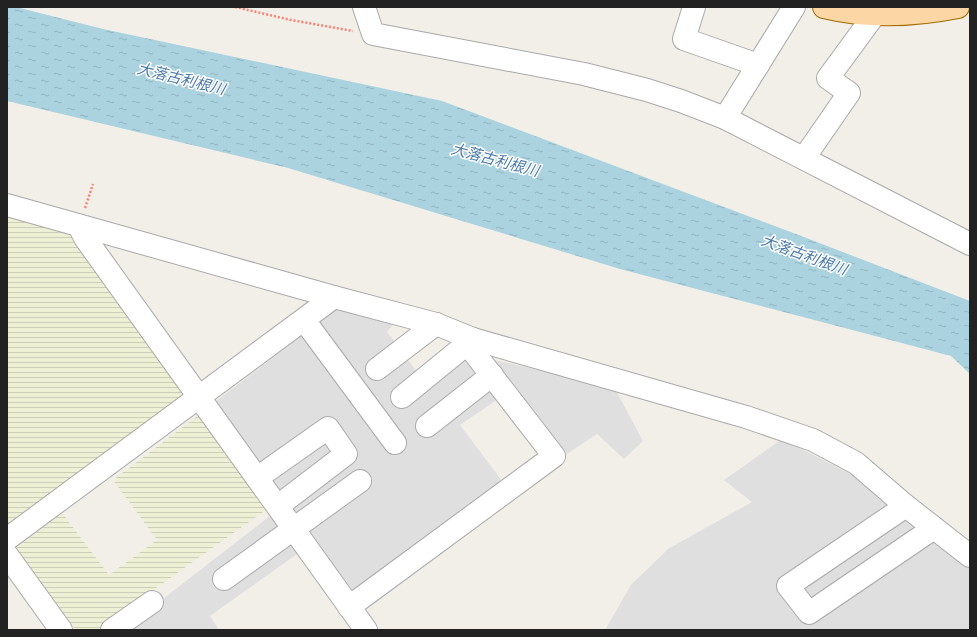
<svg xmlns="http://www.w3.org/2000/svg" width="977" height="637" font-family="'DM Sans','Noto Sans JP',sans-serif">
<defs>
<pattern id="farmland-rules" width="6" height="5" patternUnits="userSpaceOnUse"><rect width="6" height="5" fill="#eef0d5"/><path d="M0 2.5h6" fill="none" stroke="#ccceb7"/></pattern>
<pattern id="water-ripples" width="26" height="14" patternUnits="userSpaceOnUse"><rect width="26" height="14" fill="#aad3df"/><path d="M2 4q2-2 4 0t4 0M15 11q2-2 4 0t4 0" fill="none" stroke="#92b5bf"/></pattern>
</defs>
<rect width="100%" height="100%" fill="#f2efe9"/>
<g fill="#e0dfdf">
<path d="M338 308 395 322 387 332 427 385 468 354 614 387 643 441 624 459 597 434 564 456 513 389 460 425 502 481 354 592 215 402Z"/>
<path d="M782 439 874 486 970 566V630H605L631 585 668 549 752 502 724 480Z"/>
<path d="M270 516 300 552 210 616 219 630H123Z"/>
</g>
<g fill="url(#farmland-rules)">
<path d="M7 216 72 234 191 396 7 528Z"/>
<path d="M204 411 270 507 97 630H75L15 549 62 513 109 575 157 540 113 480Z"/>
</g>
<path fill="url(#water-ripples)" d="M7 7H16L103 29 442 101 796 234 970 301V374L951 356 620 269 288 168 7 101Z"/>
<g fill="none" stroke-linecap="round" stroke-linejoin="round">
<defs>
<g id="minor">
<path d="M364 7 373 34 584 74 647 90 681 101 725 118 970 244"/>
<path d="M694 7 684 39 758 65"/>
<path d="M725 118 794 7"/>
<path d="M804 158 849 93 828 78 875 14"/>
<path d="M7 205 334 297 436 324 473 339 746 417 813 440 856 463 906 506 970 556"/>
<path d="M79 226 85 238 366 630"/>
<path d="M304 320 395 443"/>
<path d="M377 369 436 324"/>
<path d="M402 397 473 339"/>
<path d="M427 426 492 375"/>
<path d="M257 478 328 428 346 454 278 506"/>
<path d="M906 506 788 586 809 613 934 528"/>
<path d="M7 539 334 297"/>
<path d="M7 555 61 630"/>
<path d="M224 579 360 481"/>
<path d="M349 607 554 456 472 350 473 339"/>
<path d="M112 630 152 602"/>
</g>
<path id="major" d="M824 7C869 18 913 16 958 7"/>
</defs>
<use href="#minor" stroke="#a9a9a9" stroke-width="24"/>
<use href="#major" stroke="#a06b00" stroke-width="24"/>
<g stroke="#fa8072" stroke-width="2.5" stroke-dasharray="2 2" stroke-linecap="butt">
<path d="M235 7 291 20 353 31"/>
<path d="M85 208 93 184"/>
</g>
<use href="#minor" stroke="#fff" stroke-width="22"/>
<use href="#major" stroke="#fcd6a4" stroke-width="22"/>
</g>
<g text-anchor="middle" stroke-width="3" stroke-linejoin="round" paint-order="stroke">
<g font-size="15" font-style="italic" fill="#4a7aab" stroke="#fff">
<text transform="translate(181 79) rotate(14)" y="5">大落古利根川</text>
<text transform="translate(495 160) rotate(15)" y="5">大落古利根川</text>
<text transform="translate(804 255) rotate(20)" y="5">大落古利根川</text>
</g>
</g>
<rect width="977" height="637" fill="none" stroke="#222222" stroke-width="16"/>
</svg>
